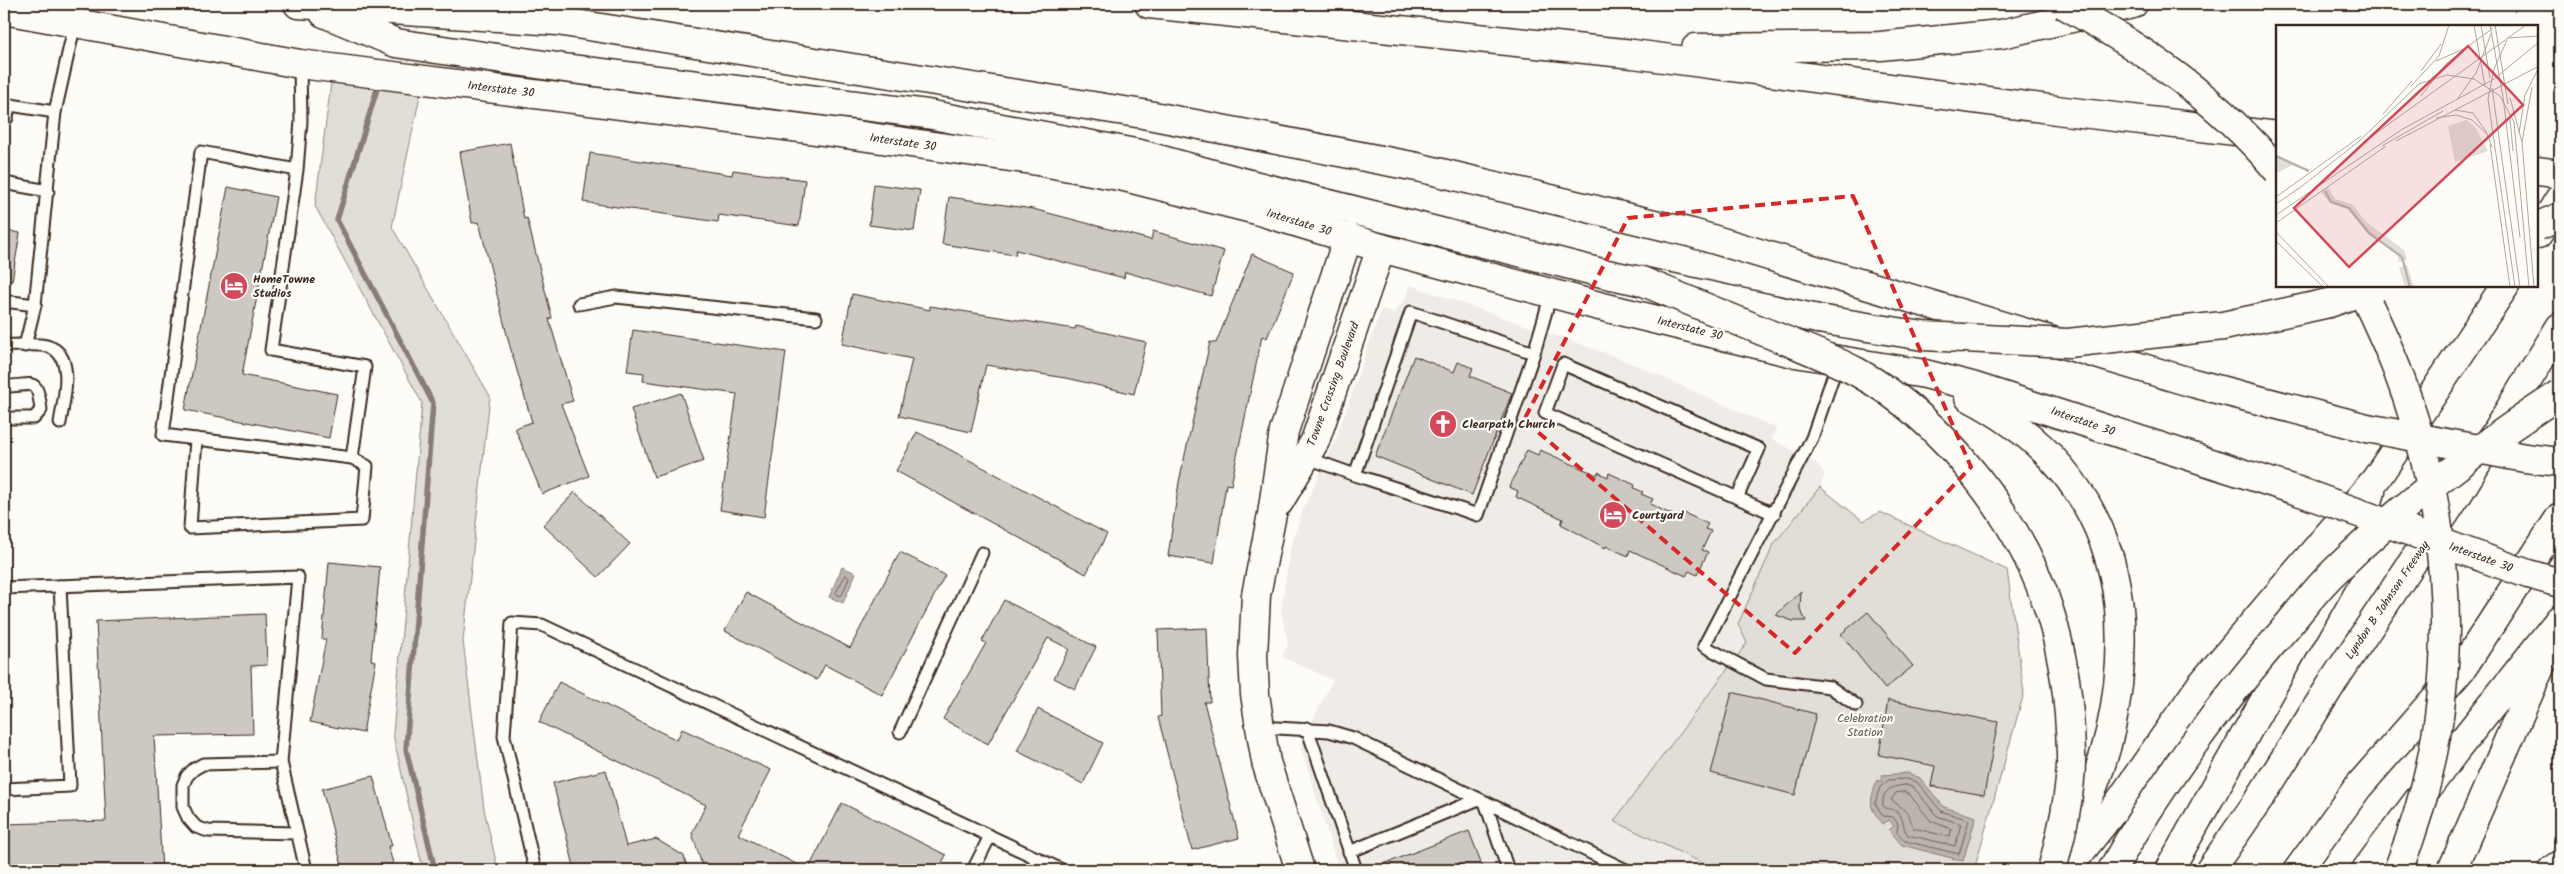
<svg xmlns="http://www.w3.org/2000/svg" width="2564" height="874" font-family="Kalam,sans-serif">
<rect width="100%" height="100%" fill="#fdfcf7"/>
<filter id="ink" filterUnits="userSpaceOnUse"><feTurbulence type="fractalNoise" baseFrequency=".02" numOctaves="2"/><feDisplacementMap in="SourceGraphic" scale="10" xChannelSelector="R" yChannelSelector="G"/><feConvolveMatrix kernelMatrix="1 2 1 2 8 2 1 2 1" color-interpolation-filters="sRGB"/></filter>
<g filter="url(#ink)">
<path fill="#efece7" d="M1410 285 1617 357 1776 428 1772 439 1817 463 1825 474 1820 487 1863 521 1880 512 2007 570 2024 693 1974 870H1339L1300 745 1333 680 1282 657 1288 644 1281 610 1291 545 1304 507 1335 442 1381 309 1393 313 1405 300Z"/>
<g fill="#e1ded7" stroke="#8e847a">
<path d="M333 68 423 82 392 227 490 396 463 641 484 809 498 870H423L393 734 422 403 315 206Z"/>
<path d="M1820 487 1863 521 1880 512 2007 570 2024 693 1974 870H1717L1614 821 1747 643 1738 624 1774 544Z"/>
</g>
<g fill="#bbb4ad" stroke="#887d74">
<path d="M842 567 856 573 843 603 829 597Z"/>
<path d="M1908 773 1920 778 1944 807 1976 817 1963 861 1902 845 1889 830 1894 826 1889 820 1883 824C1867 805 1870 803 1877 780L1882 782V775Z"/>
</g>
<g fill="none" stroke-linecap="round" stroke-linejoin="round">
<g stroke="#6e6157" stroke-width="1">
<path d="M846 575 849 578 842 595 839 596 836 593Z"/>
<path d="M1907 779 1917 782 1941 811 1969 820 1959 854 1905 841 1897 832 1898 824 1893 817 1883 816 1875 803 1880 787 1889 780Z"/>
<path d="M1906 785 1914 788 1937 816 1961 824 1955 846 1908 835C1902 828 1905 820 1898 813 1893 808 1887 810 1883 806 1881 790 1892 786 1906 785Z"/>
<path d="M1905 792 1909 794 1931 821 1951 829 1950 837 1913 828C1910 813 1903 808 1891 800L1896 793Z"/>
</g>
<path stroke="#887d74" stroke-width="5.5" d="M378 86 337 220 433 403 406 749 435 870"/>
</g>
<g fill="#cdc8c2" stroke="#3b2a1e">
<path d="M510 143 524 219 527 218 552 318 549 319 573 401 561 404 589 476 542 494 515 428 532 422 509 343 479 222 472 223 460 152Z"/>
<path d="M590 153 732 175 733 170 805 180 799 226 719 215 718 222 583 202Z"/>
<path d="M874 184 920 190 914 231 869 225Z"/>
<path d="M228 187 276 197 242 375 337 394 329 438 185 410Z"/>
<path d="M949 197 1033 209 1151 240 1153 231 1224 251 1211 296 1125 272 1124 278 1016 250 1015 255 942 244Z"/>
<path d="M4 230 20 233 12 281 4 280Z"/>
<path d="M1252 254 1294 272 1267 338 1262 336 1231 485 1226 484 1214 563 1168 556 1179 482 1210 342 1216 343Z"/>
<path d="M852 294 930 310V306L1075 329 1076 326 1146 342 1134 394 1071 379 986 365 971 432 899 416 912 359 842 344Z"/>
<path d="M633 330 786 352 764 517 720 510 737 394 643 381 644 373 627 371Z"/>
<path d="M1414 356 1454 372 1458 362 1473 368 1470 376 1512 393 1472 495 1375 456Z"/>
<path d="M681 393 704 461 654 477 631 409Z"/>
<path d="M917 432 1107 534 1086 574 896 471Z"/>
<path d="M1527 450 1538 455 1540 450 1597 475 1598 472 1608 477 1609 473 1635 485 1634 488 1643 492 1641 494 1653 499 1650 504 1679 518 1682 512 1708 524 1705 529 1711 531 1702 550 1708 552 1697 575 1689 571 1686 576 1630 550 1628 556 1606 546 1605 548 1561 524 1563 519 1516 497 1518 491 1509 487Z"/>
<path d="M575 492 630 544 598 577 543 525Z"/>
<path d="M900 552 945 575 882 695 825 665 817 680 725 631 746 592 850 648Z"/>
<path d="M329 562 380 567 371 660 376 661 363 733 310 722 326 639H322Z"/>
<path d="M1801 591 1800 609 1806 621H1793L1776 615Z"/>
<path d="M1004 600 1096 647 1075 689 1054 678 1069 649 1048 638 988 744 943 719 986 643 982 641Z"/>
<path d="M1868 612 1913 666 1885 689 1841 634Z"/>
<path d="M265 614 267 665 251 666 253 734 154 736 162 870H4V824L106 821 96 621Z"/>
<path d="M1207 628 1210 702H1204L1239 838 1192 850 1158 717 1161 716 1158 630Z"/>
<path d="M559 682 677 740 682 729 771 770 738 834 808 870H712L702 865 692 833 706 805 539 722Z"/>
<path d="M1732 692 1816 714 1795 795 1711 773Z"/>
<path d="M1888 700 1998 722 1984 795 1931 786 1935 766 1879 755Z"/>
<path d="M1038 709 1103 743 1083 784 1017 751Z"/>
<path d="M606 770 626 846 656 839 684 856 688 870H575L553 783Z"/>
<path d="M373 776 392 846H388L395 870H343L322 789Z"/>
<path d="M842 803 946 855 938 870H808Z"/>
<path d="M1469 831 1484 870H1371V869Z"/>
</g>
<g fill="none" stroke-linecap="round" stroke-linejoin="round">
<defs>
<g id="service">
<path d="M4 104 55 112 75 23"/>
<path d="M7 118 9 105"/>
<path d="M297 170 201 152 163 435 352 458 365 367 271 350 297 170 301 121 300 64"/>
<path d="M4 183 48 191"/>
<path d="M4 301 35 305"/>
<path d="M579 304 616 297 816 318"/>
<path d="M4 345C17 346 34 343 47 346 77 354 63 402 60 423"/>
<path d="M25 346 35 305 55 112"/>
<path d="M1534 353 1411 312 1355 475 1478 515 1534 353 1551 294"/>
<path d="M1838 362 1812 438 1704 646 1766 679 1830 687 1856 705"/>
<path d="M4 386C32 387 37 374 41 410L34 418H4"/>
<path d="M196 439 190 528 362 520 367 466 352 458"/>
<path d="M1305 457 1355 475"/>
<path d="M1737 498 1759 449 1563 364 1545 413 1774 514"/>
<path d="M4 588 298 577 281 762 306 870"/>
<path d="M1260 727 1329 731 1353 738 1626 870"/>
<path d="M1307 728 1356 870"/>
<path d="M900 732 982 553"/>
<path d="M281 762 203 764 194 769 187 776 183 785V807L188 818 196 827 208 831 296 833"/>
<path d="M4 789 70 786 60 586"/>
<path d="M1485 802 1508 870"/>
<path d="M1349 852 1479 799"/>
<path d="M535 870 504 736 512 623 542 625 1062 870"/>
<path d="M973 870 990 836"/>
<path d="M1032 870 1037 858"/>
</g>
<g id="tertiary">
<path d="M1279 502 1315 441 1381 248"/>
<path d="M1300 870 1266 762 1260 727 1255 694 1253 656 1256 595 1272 514 1284 431 1348 237"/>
</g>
<g id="secondary">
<path d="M4 10 300 64 840 133 1032 160 1124 177 1256 210 1381 248 1599 306 1789 352 1925 374 1972 386 2298 491"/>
<path d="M1969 397C2084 457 2133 556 2118 685 2114 719 2107 752 2094 784 2085 808 2072 830 2060 852"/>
</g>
<g id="motorway">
<path d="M298 4 557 21 1143 114 1417 167 1692 233 2193 383 2367 428"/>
<path d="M1149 4 1633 54 2064 111 2278 136"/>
<path d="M324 13 396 43 564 68 927 114 1140 154 1238 181 1602 273 1818 319"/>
<path d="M1696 48 1880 46 2001 34 2133 4"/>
<path d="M2538 171 2560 174"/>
<path d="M2538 234 2560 198"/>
<path d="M2066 870 2113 811 2200 686 2376 479 2505 286"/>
<path d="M2169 870 2357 536 2371 492"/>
<path d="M2210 870 2260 798 2338 674 2458 494 2560 327"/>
<path d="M2298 870 2358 787 2463 667 2560 517"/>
<path d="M2366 870 2455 751 2560 619"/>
<path d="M2452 870 2545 656"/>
<path d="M2553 870 2560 865"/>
</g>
</defs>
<use href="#service" stroke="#3b2a1e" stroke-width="15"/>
<use href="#tertiary" stroke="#3b2a1e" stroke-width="31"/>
<use href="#secondary" stroke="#3b2a1e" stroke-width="31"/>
<use href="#motorway" stroke="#3b2a1e" stroke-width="31"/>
<use href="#service" stroke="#fdfcf7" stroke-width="11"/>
<use href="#tertiary" stroke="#fdfcf7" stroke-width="28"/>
<use href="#secondary" stroke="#fdfcf7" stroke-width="28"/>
<use href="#motorway" stroke="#fdfcf7" stroke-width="28"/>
<defs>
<path id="secondary-bridge" d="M2298 491 2528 574 2560 583"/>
<g id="motorway-bridge">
<path d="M2063 4C2145 50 2217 98 2278 171"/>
<path d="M2538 226 2560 217"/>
<path d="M1639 280C1682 298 1724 315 1767 333 1797 345 1829 357 1857 372 1942 418 2022 521 2050 613 2064 657 2070 707 2071 754 2072 790 2061 835 2052 870"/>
<path d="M2359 286C2454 466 2475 680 2398 870"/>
<path d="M1818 319 1923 336 2068 343 2223 326 2329 303 2378 286"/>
<path d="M2367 428 2525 458 2560 462"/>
<path d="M2112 870C2157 789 2222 702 2283 631 2300 611 2316 589 2335 571 2403 504 2480 446 2560 394"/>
</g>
</defs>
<use href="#secondary-bridge" stroke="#3b2a1e" stroke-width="31" stroke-linecap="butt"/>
<use href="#motorway-bridge" stroke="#3b2a1e" stroke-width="31" stroke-linecap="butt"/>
<use href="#secondary-bridge" stroke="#fdfcf7" stroke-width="28"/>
<use href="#motorway-bridge" stroke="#fdfcf7" stroke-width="28"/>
</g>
</g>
<path fill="none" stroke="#d62828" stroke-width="4" stroke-dasharray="10 6" stroke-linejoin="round" d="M1853 196 1971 467 1795 653 1524 420 1628 218Z"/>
<defs>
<symbol id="hotel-disc" viewBox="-11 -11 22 22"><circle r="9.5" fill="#d1495b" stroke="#fdfcf7"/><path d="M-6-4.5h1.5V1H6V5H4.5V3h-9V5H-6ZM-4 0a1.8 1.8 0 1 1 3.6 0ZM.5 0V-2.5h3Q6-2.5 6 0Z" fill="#fff"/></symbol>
<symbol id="church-disc" viewBox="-11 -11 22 22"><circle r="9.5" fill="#d1495b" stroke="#fdfcf7"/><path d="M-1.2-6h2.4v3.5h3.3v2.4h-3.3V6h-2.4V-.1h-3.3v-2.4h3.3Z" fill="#fff"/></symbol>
</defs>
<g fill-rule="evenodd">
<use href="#hotel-disc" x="218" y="270" width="32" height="32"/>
<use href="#church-disc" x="1427" y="408" width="32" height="32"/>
<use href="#hotel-disc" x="1597" y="499" width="32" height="32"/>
</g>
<g text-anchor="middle" stroke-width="4.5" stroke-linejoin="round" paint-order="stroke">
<g font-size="12" fill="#3b2a1e" stroke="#fdfcf7">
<text transform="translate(501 89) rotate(7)" y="4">Interstate 30</text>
<text transform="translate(903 142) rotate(8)" y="4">Interstate 30</text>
<text transform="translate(1299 222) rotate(17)" y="4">Interstate 30</text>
<text transform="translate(1690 328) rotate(14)" y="4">Interstate 30</text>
<text transform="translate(1333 384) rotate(-70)" y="4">Towne Crossing Boulevard</text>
<text transform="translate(2083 421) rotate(19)" y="4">Interstate 30</text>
<text transform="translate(2481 557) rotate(20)" y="4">Interstate 30</text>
<text transform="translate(2387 600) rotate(-56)" y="4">Lyndon B Johnson Freeway</text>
</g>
<g font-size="12" font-weight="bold" fill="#3b2a1e" stroke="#fdfcf7" text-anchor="start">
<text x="253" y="283">HomeTowne<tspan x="253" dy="14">Studios</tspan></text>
<text x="1462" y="428">Clearpath Church</text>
<text x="1632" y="519">Courtyard</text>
</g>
<g font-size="12" fill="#64574c" stroke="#fdfcf7">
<text x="1865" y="722">Celebration<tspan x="1865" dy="14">Station</tspan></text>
</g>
</g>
<g transform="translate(2276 25)">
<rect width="262" height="262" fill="#fdfcf7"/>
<path d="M190 95 199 102 212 126 179 137 172 101ZM0 132H1L18 139 0 149ZM52 162 59 174 76 179 90 197 128 225 131 235 123 237 121 228 91 208 72 184 53 177 45 167ZM131 240 138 262H129L123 243Z" fill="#e1ded7"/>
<path fill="none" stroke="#bbb4ad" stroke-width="2.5" d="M0 131 33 146M49 166 55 177 73 183 93 208 126 232M126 232 134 262"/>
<path fill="none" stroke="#afa8a0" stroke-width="1" d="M198 0 209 61M205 0 214 53M214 0 227 72 244 212M219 0 232 79M231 13 263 11M231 15 218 44 212 74 239 262M160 36 190 23 217 3M145 46 165 19M135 61 163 31 173 0M256 62 246 117 258 262M216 63 244 262M145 71 170 39 190 23M182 73 200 48 215 9M234 73 246 117M179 85 197 88 211 108M107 89 136 56M160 93 180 90 196 95 211 109 216 122M234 94 237 126M243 108 249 70 263 42M120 116 263 41M88 117 250 0M214 119 234 262M106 121 167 86M21 165 82 117 143 59 171 50 198 54 224 71 238 97 253 262M0 172 85 111M0 179 23 163M0 190 125 105 218 54 263 17M0 198 110 121M0 207 53 262M0 216 47 262"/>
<path fill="#d1495b" fill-opacity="0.15" stroke="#d1495b" stroke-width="2.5" d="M192 21 247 80 73 242 18 183Z"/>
<rect width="262" height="262" fill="none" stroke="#3b2a1e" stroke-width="2.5"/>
</g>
<rect width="2564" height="874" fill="none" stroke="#fdfcf7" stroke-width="20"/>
<rect x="10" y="10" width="2544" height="854" fill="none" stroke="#3b2a1e" stroke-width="2" filter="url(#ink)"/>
</svg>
